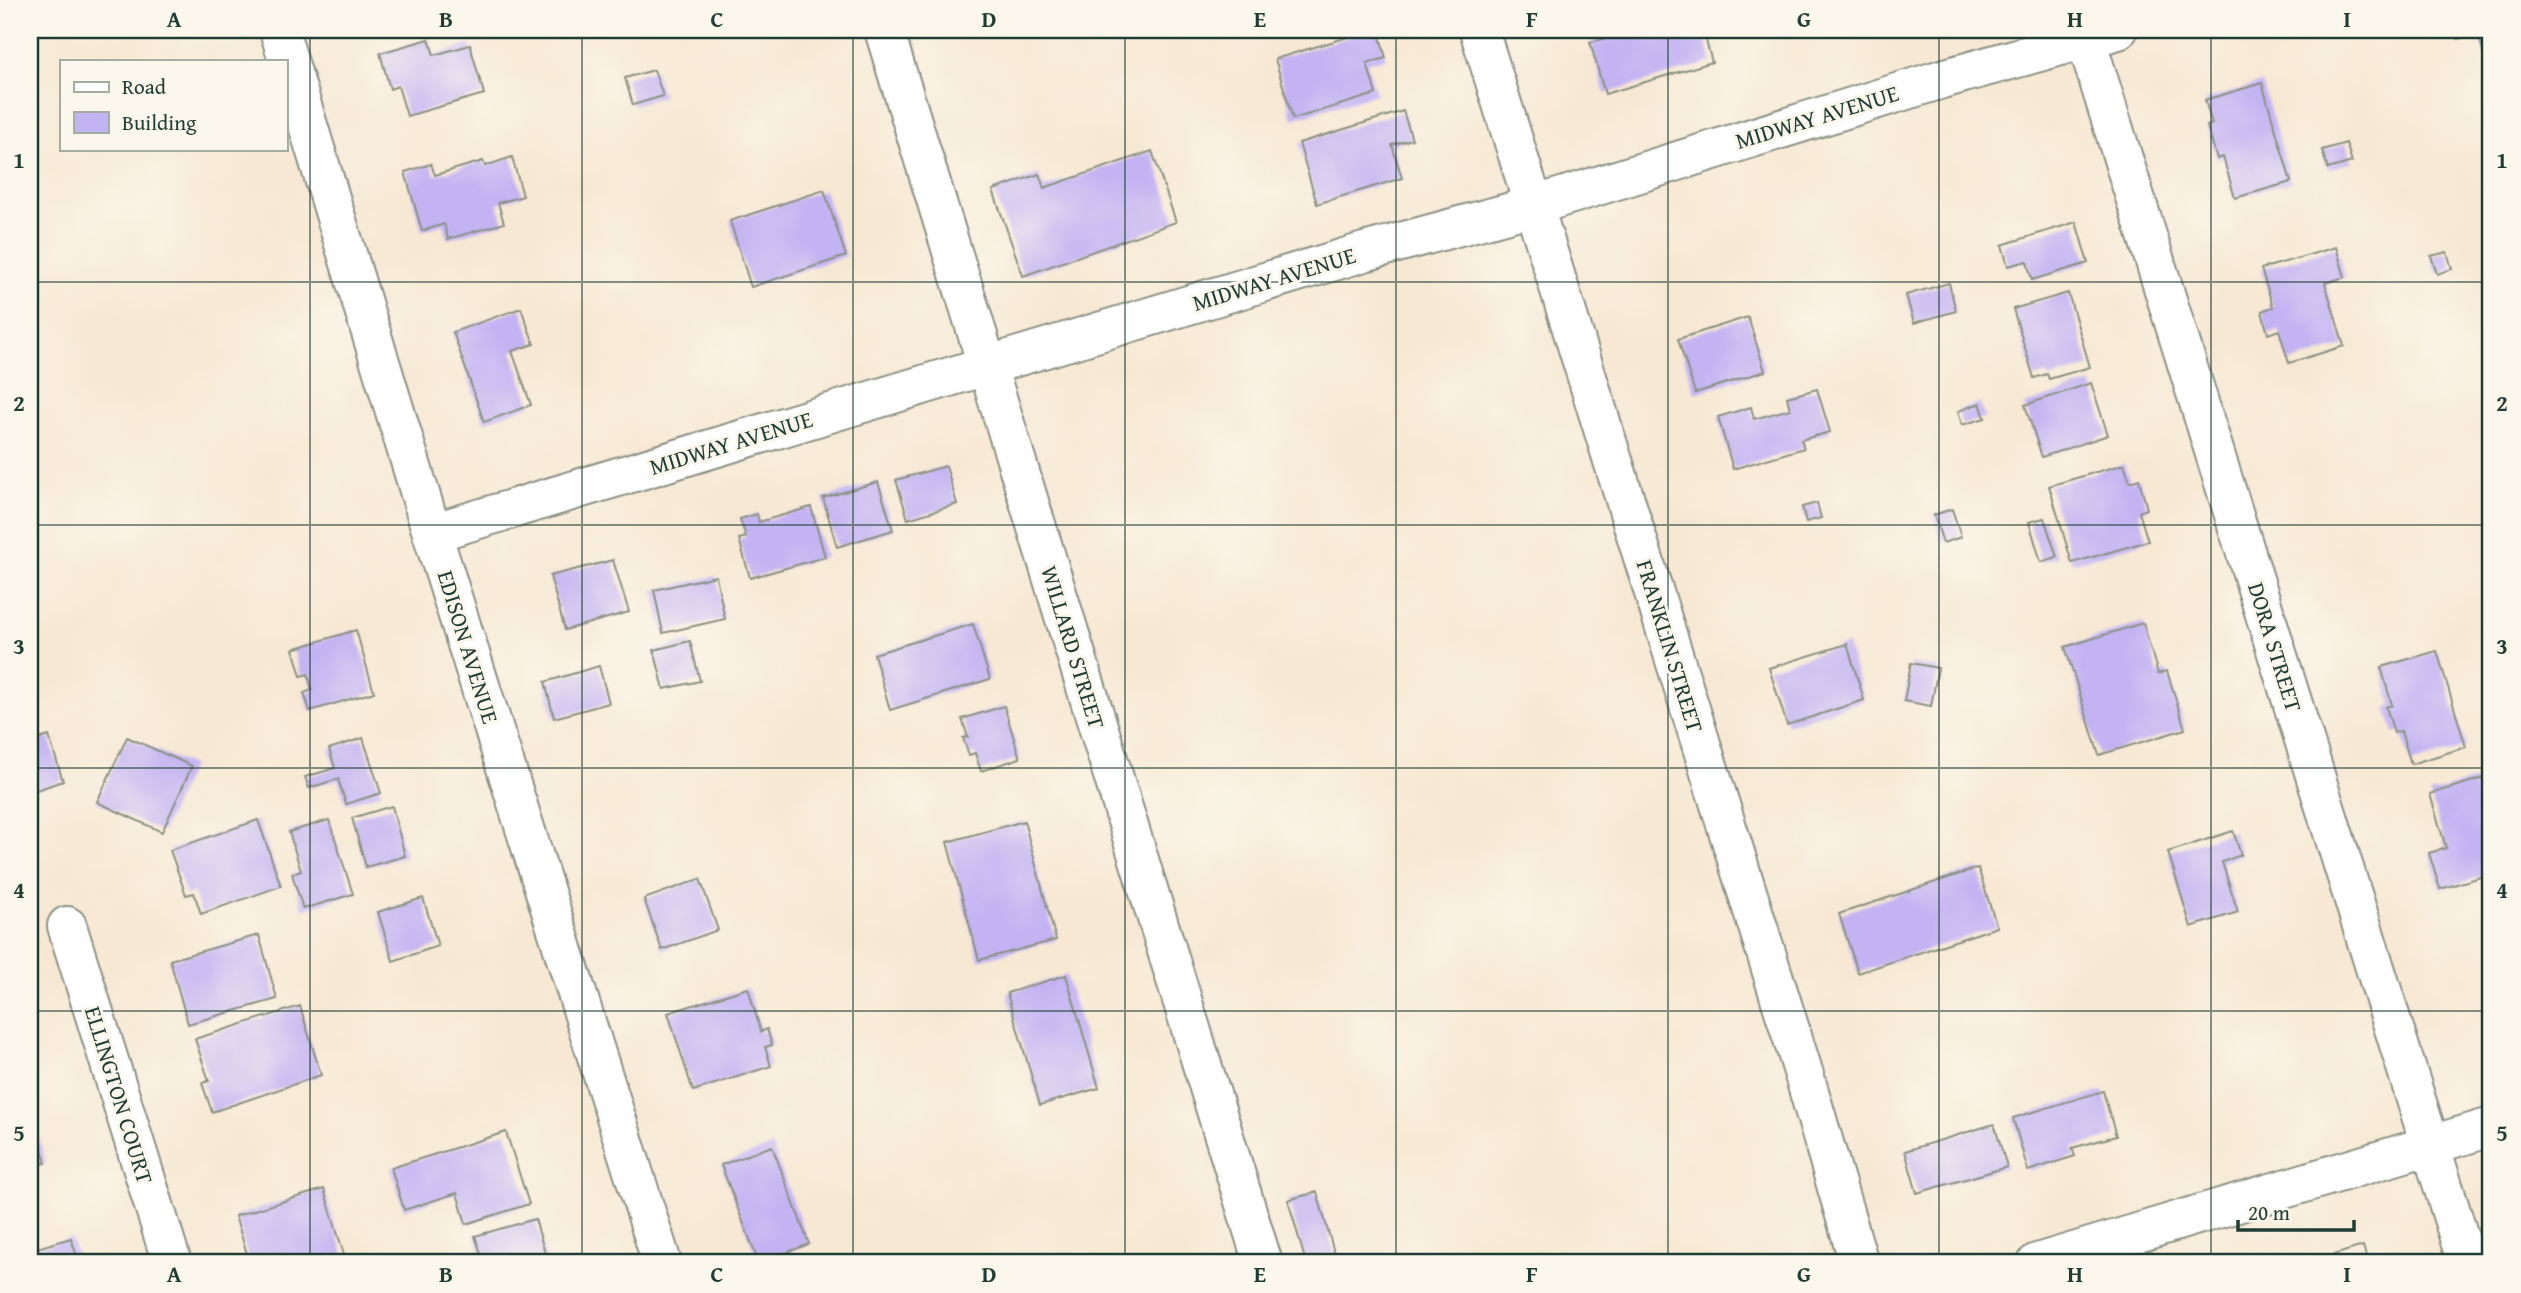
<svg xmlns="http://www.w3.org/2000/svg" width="2521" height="1293" font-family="'Gentium Book Plus',serif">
<rect width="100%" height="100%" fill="#fbf7ec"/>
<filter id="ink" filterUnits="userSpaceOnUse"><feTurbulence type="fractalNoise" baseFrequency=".0143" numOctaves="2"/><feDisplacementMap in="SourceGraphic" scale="14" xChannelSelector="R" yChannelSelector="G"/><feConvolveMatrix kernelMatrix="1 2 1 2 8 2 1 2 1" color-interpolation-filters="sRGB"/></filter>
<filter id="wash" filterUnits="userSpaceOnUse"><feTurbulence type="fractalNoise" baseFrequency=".00686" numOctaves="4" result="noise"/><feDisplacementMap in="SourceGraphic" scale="28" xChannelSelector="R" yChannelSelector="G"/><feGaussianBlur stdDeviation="1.57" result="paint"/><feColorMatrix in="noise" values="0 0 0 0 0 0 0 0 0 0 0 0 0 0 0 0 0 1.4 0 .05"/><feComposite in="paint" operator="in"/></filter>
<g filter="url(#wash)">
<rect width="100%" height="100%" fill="#f7e8d3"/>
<g id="blocks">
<g fill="#c3b3f3">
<path d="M1371 30H1378L1386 58 1367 63 1376 94 1293 119 1275 59Z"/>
<path d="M1600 30H1703L1712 62 1605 94 1590 42 1603 39Z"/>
<path d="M2455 30H2491V78L2478 33 2458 39Z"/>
<path d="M429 39 434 55 470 45 484 94 407 116 398 86 390 89 380 53Z"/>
<path d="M654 70 663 96 633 105 625 78Z"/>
<path d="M2262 83 2291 182 2235 198 2223 157 2217 159 2207 126 2212 124 2205 100Z"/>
<path d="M1403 111 1412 139 1392 145 1402 178 1317 204 1299 143Z"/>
<path d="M2346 143 2352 162 2328 169 2322 150Z"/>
<path d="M1152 151 1176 222 1023 276 993 190 1039 174 1044 188Z"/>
<path d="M512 157 523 196 498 203 504 223 448 239 444 224 422 231 405 172 431 164 435 175 483 161 485 166Z"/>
<path d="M824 190 846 256 751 287 730 221Z"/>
<path d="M2076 222 2088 263 2032 280 2027 261 2008 266 2002 245Z"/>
<path d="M2336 247 2345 277 2325 283 2344 346 2289 363 2279 330 2268 334 2262 311 2273 307 2261 269Z"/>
<path d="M2447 252 2452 269 2437 274 2431 256Z"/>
<path d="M1949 283 1956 311 1914 323 1906 295Z"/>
<path d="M2068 293 2090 367 2049 379 2047 374 2034 378 2013 309Z"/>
<path d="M521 308 534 344 512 351 531 405 484 422 453 332Z"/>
<path d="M1748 317 1765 371 1695 393 1678 339Z"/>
<path d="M2091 383 2108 435 2042 457 2025 405Z"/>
<path d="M1817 389 1830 432 1801 440 1804 448 1733 469 1718 417 1751 407 1754 419 1790 409 1787 397Z"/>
<path d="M1980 403 1985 418 1962 425 1958 411Z"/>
<path d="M2124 464 2130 482 2139 479 2147 509 2139 512 2148 541 2072 563 2049 486Z"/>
<path d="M946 466 957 504 908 519 896 480Z"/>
<path d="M878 482 893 530 837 547 823 498Z"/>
<path d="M1817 503 1821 518 1806 522 1802 507Z"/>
<path d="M811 507 825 557 750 578 739 539 746 537 740 519 757 514 759 522Z"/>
<path d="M1952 509 1961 537 1943 543 1934 515Z"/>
<path d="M2044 518 2057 557 2041 562 2029 522Z"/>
<path d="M613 560 629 612 565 630 550 576Z"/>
<path d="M716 576 725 619 663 633 654 590Z"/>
<path d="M2143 623 2158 674 2167 671 2185 729 2099 755 2065 647Z"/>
<path d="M973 624 990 679 890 710 874 654Z"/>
<path d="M356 630 374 692 310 711 304 693 312 690 308 674 301 676 293 649Z"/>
<path d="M690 641 700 681 664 689 654 650Z"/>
<path d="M1847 644 1864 700 1787 725 1769 668Z"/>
<path d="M2437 651 2466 747 2411 764 2401 731 2394 733 2386 707 2392 705 2381 667Z"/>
<path d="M1911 663 1938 668 1931 706 1904 701Z"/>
<path d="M599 666 609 703 554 718 545 682Z"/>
<path d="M1004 706 1020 758 981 771 975 753 969 755 963 738 968 737 962 719Z"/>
<path d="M49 736 63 781 33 791 36 799 30 801V742Z"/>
<path d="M127 737 192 766 162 832 97 802Z"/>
<path d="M363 738 381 793 346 804 338 779 309 788 305 777 335 768 329 749Z"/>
<path d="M2483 778 2491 801V874L2440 889 2429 853 2446 848 2430 794Z"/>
<path d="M392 806 405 856 366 867 352 818Z"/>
<path d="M258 820 281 886 201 914 194 893 186 895 170 850Z"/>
<path d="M329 820 353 894 303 909 292 874 301 871 289 832Z"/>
<path d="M1024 821 1056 940 979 960 947 842Z"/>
<path d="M2233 831 2241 855 2222 862 2238 912 2191 927 2168 852Z"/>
<path d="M1978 868 1997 927 1858 973 1839 914Z"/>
<path d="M700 879 718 930 662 950 644 899Z"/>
<path d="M423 898 438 946 393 961 378 912Z"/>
<path d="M259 935 277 999 188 1024 170 960Z"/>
<path d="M1066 975 1099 1088 1040 1105 1007 993Z"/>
<path d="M748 988 761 1032 767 1029 772 1045 765 1047 771 1066 693 1091 668 1013Z"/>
<path d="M300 1006 321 1075 212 1112 202 1083 209 1081 195 1039Z"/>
<path d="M2103 1091 2116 1136 2072 1148 2075 1156 2028 1171 2013 1118Z"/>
<path d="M30 1107 46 1163 30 1167Z"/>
<path d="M1994 1124 2007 1167 1917 1193 1905 1151Z"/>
<path d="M506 1132 529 1204 466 1224 457 1193 404 1210 391 1168Z"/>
<path d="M772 1146 809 1244 759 1263 721 1165Z"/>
<path d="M324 1189 345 1258 328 1263H250L235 1216Z"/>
<path d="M1317 1192 1337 1263H1306L1288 1200Z"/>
<path d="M535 1219 548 1263H484L475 1236Z"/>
<path d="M71 1238 79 1263H30V1250Z"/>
<path d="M2363 1246 2368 1263H2307Z"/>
</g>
</g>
</g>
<g filter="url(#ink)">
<use href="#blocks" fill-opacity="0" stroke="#8b9284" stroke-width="2"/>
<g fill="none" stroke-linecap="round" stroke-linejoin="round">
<defs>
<g id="minor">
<path d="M279 30 432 533 662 1263"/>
<path d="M884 30 1263 1263"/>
<path d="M1479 30 1805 1078 1859 1263"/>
<path d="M2083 30 2467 1263"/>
<path d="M432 533 1364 252 1533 206 1942 79 2118 30"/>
<path d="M67 926 172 1263"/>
<path d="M2037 1263 2491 1127"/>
</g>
</defs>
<use href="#minor" stroke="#8b9284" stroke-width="42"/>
<use href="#minor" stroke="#fff" stroke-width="38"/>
</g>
</g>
<path fill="none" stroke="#1f3d34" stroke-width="2" stroke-opacity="0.55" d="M310 30V1263M582 30V1263M853 30V1263M1125 30V1263M1396 30V1263M1668 30V1263M1939 30V1263M2211 30V1263M30 282H2491M30 525H2491M30 768H2491M30 1011H2491"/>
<g text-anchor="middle" stroke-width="6" stroke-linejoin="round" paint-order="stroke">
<g font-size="23" fill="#1f3d34" stroke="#fbf7ec">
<text transform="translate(1817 117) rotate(-17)" y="8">MIDWAY AVENUE</text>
<text transform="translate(1274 279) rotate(-17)" y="8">MIDWAY AVENUE</text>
<text transform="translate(731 443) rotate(-17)" y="8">MIDWAY AVENUE</text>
<text transform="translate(1670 646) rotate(73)" y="8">FRANKLIN STREET</text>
<text transform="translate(468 647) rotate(73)" y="8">EDISON AVENUE</text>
<text transform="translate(1073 647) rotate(73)" y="8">WILLARD STREET</text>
<text transform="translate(2275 647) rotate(73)" y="8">DORA STREET</text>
<text transform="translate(119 1095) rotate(73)" y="8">ELLINGTON COURT</text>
</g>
</g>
<rect width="2521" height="1293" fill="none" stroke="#fbf7ec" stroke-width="77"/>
<rect x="60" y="60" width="228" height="91" fill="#fbf7ec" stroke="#a3ada2" stroke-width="2"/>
<rect x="74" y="82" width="35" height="10" fill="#ffffff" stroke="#a3ada2" stroke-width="2"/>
<text x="122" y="94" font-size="21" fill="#1f3d34">Road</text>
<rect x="74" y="112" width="35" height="21" fill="#c3b3f3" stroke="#a3ada2" stroke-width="2"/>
<text x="122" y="130" font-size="21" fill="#1f3d34">Building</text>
<path d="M2238 1220v10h116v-10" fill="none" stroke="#1f3d34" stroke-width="3.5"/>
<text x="2248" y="1220" font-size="21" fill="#1f3d34" stroke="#fbf7ec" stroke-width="5" paint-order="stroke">20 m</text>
<rect x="38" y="38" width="2444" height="1216" fill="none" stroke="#1f3d34" stroke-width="2.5"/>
<g font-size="23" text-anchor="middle" font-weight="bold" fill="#1f3d34">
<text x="174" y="27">A</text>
<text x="446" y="27">B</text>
<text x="717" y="27">C</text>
<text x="989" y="27">D</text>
<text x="1260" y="27">E</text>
<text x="1532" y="27">F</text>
<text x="1804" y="27">G</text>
<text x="2075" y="27">H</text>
<text x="2347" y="27">I</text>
<text x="19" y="168">1</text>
<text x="2502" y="168">1</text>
<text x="19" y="411">2</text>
<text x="2502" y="411">2</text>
<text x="19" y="654">3</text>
<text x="2502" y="654">3</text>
<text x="19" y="898">4</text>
<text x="2502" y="898">4</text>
<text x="19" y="1141">5</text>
<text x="2502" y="1141">5</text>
<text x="174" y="1282">A</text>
<text x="446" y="1282">B</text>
<text x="717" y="1282">C</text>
<text x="989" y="1282">D</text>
<text x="1260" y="1282">E</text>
<text x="1532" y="1282">F</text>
<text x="1804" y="1282">G</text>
<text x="2075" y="1282">H</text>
<text x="2347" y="1282">I</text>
</g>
</svg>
